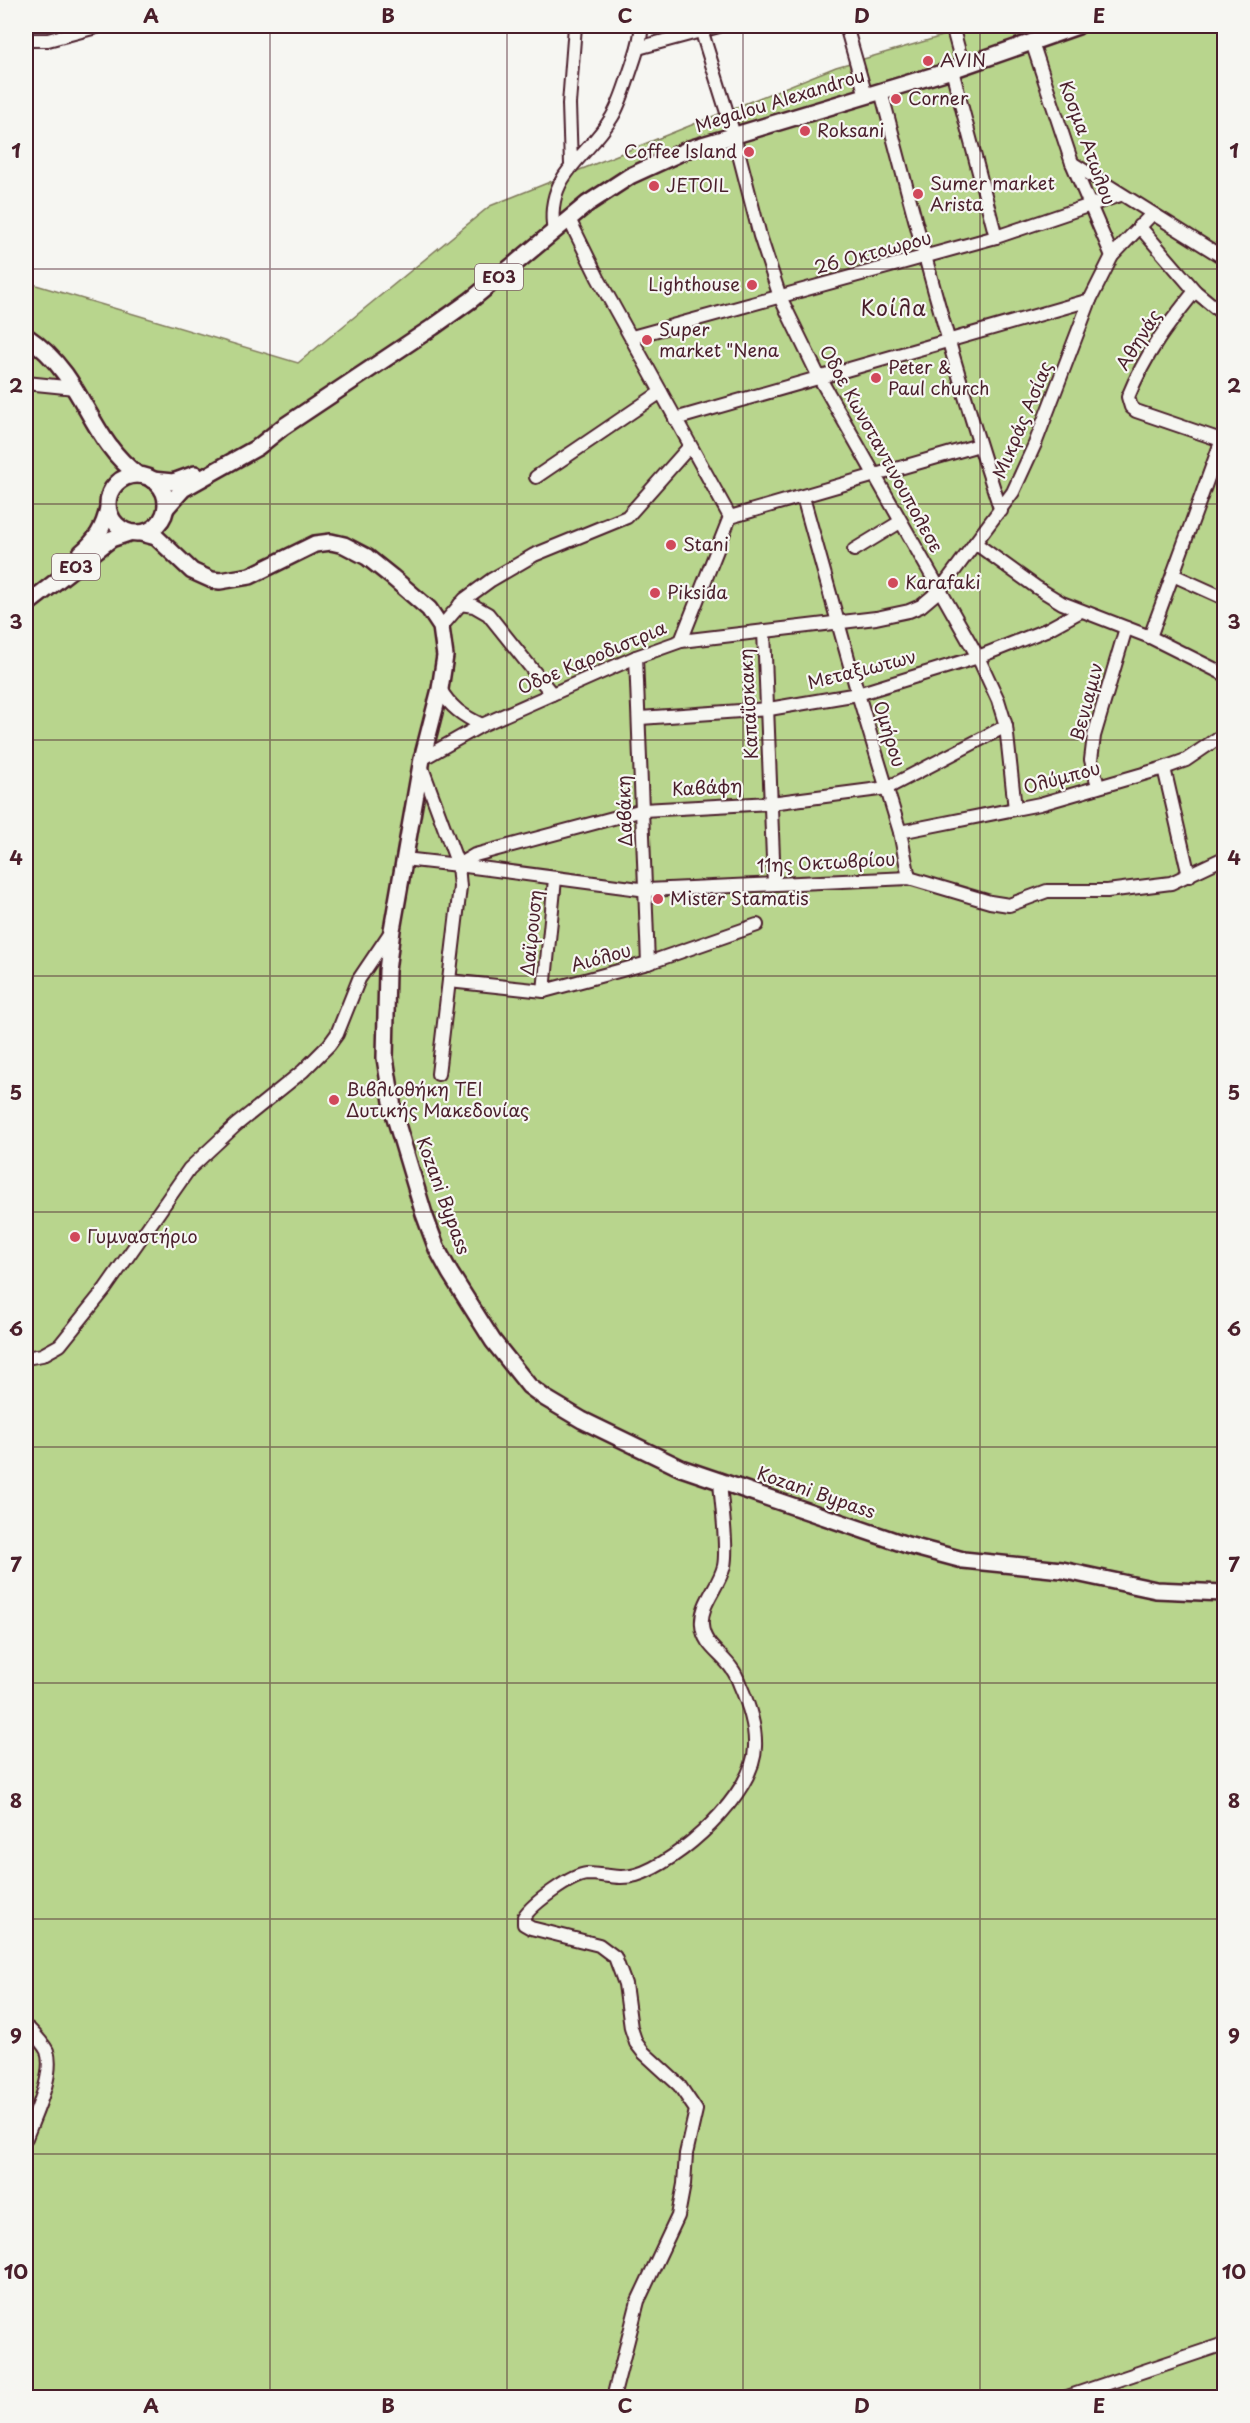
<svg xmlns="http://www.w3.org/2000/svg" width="1250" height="2423" font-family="'Playpen Sans',sans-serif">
<rect width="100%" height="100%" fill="#f6f6f2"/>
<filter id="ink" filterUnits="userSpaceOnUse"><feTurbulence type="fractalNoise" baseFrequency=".0167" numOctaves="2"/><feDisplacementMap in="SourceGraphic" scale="12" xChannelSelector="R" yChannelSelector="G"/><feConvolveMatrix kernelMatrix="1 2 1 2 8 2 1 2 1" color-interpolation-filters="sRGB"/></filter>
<g filter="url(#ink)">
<path fill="#b8d58d" stroke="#817a5c" stroke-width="1.5" d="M977 26H1224V2397H26V282L298 363 490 206 836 67Z"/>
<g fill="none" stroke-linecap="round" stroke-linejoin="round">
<defs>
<g id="minor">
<path d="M700 26 734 135 760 236 780 297 819 377 978 657 998 700 1006 726 1015 809"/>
<path d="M846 26 866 96"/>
<path d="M952 26 963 66"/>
<path d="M26 40H48L100 26"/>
<path d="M1032 42 1072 163 1112 256"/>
<path d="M638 48 719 26"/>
<path d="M952 70 996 237"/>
<path d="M881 91C918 232 955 372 1001 511"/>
<path d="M1072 163 1224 258"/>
<path d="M571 165 569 104 575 26"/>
<path d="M569 219 598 278 730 517"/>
<path d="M1139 226 1195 291 1224 315"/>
<path d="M554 232C544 174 587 159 612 117 621 102 626 83 632 66 636 53 642 39 641 26"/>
<path d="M1195 291C1166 327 1146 353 1128 397L1131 407 1136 411 1224 441"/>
<path d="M632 337 996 237 1120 195"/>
<path d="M26 383 75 388"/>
<path d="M675 419 1090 300"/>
<path d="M536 477 661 392"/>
<path d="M803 497 858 694 900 832 909 878"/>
<path d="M730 517 979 445"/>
<path d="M975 543 1036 587 1062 603 1150 637 1224 674"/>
<path d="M854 550 900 522"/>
<path d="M1173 575 1224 598"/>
<path d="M460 604 474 606 488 614 552 694"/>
<path d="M441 627 465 599 491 580 534 555 627 517 690 446"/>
<path d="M764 631 774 883"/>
<path d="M1150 637 1224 434"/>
<path d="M681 641 730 517"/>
<path d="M636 657 648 963"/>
<path d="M440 689C450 707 463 716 482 725"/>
<path d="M640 718 769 709 858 694 978 657 1046 630 1081 611"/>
<path d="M422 759 482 725 636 657 681 641 876 618 909 611 921 606 940 590 1013 492 1035 444 1090 300 1112 256 1152 214"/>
<path d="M421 765 458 865 460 887 438 1074"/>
<path d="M1164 768 1189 876"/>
<path d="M1098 786 1091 760 1094 736 1126 628"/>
<path d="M900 832 1040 804 1164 768 1186 760 1224 734"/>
<path d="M404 859 458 865 475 855 643 810 771 803 887 788 1006 726"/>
<path d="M458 865 647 890 909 878 990 902 1009 905 1047 891H1107L1171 883 1224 858"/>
<path d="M449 981 544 991 648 963 757 925"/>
<path d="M544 991 555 879"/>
<path d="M26 1358 42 1355 60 1345 105 1289 189 1169 236 1125 303 1071 329 1045 337 1034 359 979 392 930"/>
<path d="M26 2138C34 2116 55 2075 47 2051 43 2043 35 2035 29 2029"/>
<path d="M613 2398 638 2301 678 2216 684 2184 686 2154 696 2110 679 2085 643 2052 636 2043 631 2028 625 1984 615 1957 599 1945 531 1928 524 1924V1917C532 1904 571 1875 587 1874 604 1874 619 1880 636 1875 678 1863 755 1793 755 1747 756 1727 748 1703 740 1685 738 1680 736 1674 732 1669 722 1654 703 1645 702 1625 700 1603 719 1587 724 1566 728 1546 721 1503 720 1480"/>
<path d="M1064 2398 1224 2344"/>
</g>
<g id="major">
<path d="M26 336C41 346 54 359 65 374 90 409 102 449 138 475"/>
<circle cx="137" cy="504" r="29"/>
<path d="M152 480 173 482 195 474"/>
<path d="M166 508 183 489 258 447 283 427 433 327 471 300 587 204 630 176 689 149 952 70 1078 26"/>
<path d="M141 533 156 537 192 571 212 580 220 581 250 576 315 544 331 542 344 545 367 557 392 577 429 609 441 627 445 656 440 689 422 759 392 930 387 971 385 1058 394 1114 424 1214 437 1249 450 1273 493 1341 529 1386 545 1398 582 1420 681 1468 907 1545 963 1560 1062 1570 1156 1590 1224 1593"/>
<path d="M81 553C96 540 104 528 108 508"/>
<path d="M26 605 111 539 129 533"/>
</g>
</defs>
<use href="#minor" stroke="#4a1f2b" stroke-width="16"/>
<use href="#major" stroke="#4a1f2b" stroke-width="20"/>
<use href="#minor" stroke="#f6f6f2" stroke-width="12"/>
<use href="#major" stroke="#f6f6f2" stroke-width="15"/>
</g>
</g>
<path fill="none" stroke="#4a1f2b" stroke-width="1.5" stroke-opacity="0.55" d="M270 26V2398M507 26V2398M743 26V2398M980 26V2398M26 269H1224M26 504H1224M26 740H1224M26 976H1224M26 1212H1224M26 1447H1224M26 1683H1224M26 1919H1224M26 2154H1224"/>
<g fill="#d1495b" stroke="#f6f6f2" stroke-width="2">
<circle cx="928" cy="61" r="6"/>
<circle cx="896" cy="99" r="6"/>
<circle cx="805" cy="131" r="6"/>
<circle cx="749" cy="152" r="6"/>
<circle cx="654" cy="186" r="6"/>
<circle cx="918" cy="194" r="6"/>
<circle cx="752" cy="285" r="6"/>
<circle cx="647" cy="340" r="6"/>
<circle cx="876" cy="378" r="6"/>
<circle cx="671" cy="545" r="6"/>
<circle cx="893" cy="583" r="6"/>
<circle cx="655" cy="593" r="6"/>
<circle cx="658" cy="899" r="6"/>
<circle cx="334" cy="1100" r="6"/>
<circle cx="75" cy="1237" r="6"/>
</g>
<g text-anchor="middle" stroke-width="4.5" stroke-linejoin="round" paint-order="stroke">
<g fill="#f6f6f2" stroke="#7e6067" stroke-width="1.5">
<rect x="475" y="264" width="48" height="26" rx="4.5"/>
<rect x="52" y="554" width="48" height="26" rx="4.5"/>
</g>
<g font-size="16" font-weight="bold" fill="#4a1f2b">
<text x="499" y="283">ΕΟ3</text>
<text x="76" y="573">ΕΟ3</text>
</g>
<g font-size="18" fill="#4a1f2b" stroke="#f6f6f2" text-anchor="start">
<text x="940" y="67">AVIN</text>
<text x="908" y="105">Corner</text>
<text x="817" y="137">Roksani</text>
<text x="737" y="158" text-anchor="end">Coffee Island</text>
<text x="930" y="190">Sumer market<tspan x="930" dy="21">Arista</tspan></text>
<text x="666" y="192">JETOIL</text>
<text x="740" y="291" text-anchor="end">Lighthouse</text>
<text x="659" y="336">Super<tspan x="659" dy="21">market "Nena</tspan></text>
<text x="888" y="374">Peter &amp;<tspan x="888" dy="21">Paul church</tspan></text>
<text x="683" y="551">Stani</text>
<text x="905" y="589">Karafaki</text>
<text x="667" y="599">Piksida</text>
<text x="670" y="905">Mister Stamatis</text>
<text x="346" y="1096">Βιβλιοθήκη ΤΕΙ<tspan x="346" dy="21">Δυτικής Μακεδονίας</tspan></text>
<text x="87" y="1243">Γυμναστήριο</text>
</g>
<g font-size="18" fill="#4a1f2b" stroke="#f6f6f2">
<text transform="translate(780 101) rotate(-17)" y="6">Megalou Alexandrou</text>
<text transform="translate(1087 143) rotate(70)" y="6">Κοσμα Ατωλου</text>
<text transform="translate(873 253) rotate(-15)" y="6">26 Οκτοωρου</text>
<text transform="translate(1139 340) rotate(-58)" y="6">Αθηνάς</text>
<text transform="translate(1023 420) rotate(-67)" y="6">Μικράς Ασίας</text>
<text transform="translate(881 449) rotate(61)" y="6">Oδοε Κωνσταντινουπολεσε</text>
<text transform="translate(592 658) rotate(-23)" y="6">Oδοε Καροδιστρια</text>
<text transform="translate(862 670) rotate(-14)" y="6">Μεταξιωτων</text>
<text transform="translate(1087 702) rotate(-75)" y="6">Βενιαμιν</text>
<text transform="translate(749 704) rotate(-93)" y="6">Καπαΐσκακη</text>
<text transform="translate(889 734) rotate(73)" y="6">Ομήρου</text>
<text transform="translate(1062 778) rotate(-15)" y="6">Ολύμπου</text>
<text transform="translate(707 788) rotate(-3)" y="6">Καβάφη</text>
<text transform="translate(625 811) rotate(-92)" y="6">Δαβάκη</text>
<text transform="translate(826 863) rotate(-3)" y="6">11ης Οκτωβρίου</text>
<text transform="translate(532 933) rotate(-84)" y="6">Δαϊρουση</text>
<text transform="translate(601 958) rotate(-15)" y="6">Αιόλου</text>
<text transform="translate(443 1196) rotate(70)" y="6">Kozani Bypass</text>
<text transform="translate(816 1493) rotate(19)" y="6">Kozani Bypass</text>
</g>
<g font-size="21" letter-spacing="1.5" fill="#4a1f2b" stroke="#f6f6f2">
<text x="894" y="316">Κοίλα</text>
</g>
</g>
<rect width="1250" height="2423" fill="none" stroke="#f6f6f2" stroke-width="66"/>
<rect x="33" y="33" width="1184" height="2357" fill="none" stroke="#4a1f2b" stroke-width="2"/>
<g font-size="20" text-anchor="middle" font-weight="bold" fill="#4a1f2b">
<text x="151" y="23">A</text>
<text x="388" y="23">B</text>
<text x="625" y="23">C</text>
<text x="862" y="23">D</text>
<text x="1099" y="23">E</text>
<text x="16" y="158">1</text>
<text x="1234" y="158">1</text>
<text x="16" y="393">2</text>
<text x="1234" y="393">2</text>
<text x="16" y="629">3</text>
<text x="1234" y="629">3</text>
<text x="16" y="865">4</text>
<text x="1234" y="865">4</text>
<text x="16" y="1100">5</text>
<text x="1234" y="1100">5</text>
<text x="16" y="1336">6</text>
<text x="1234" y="1336">6</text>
<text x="16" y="1572">7</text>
<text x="1234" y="1572">7</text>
<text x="16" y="1808">8</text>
<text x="1234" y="1808">8</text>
<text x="16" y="2043">9</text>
<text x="1234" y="2043">9</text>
<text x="16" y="2279">10</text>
<text x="1234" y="2279">10</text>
<text x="151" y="2413">A</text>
<text x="388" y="2413">B</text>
<text x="625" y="2413">C</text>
<text x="862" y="2413">D</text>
<text x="1099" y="2413">E</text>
</g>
</svg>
